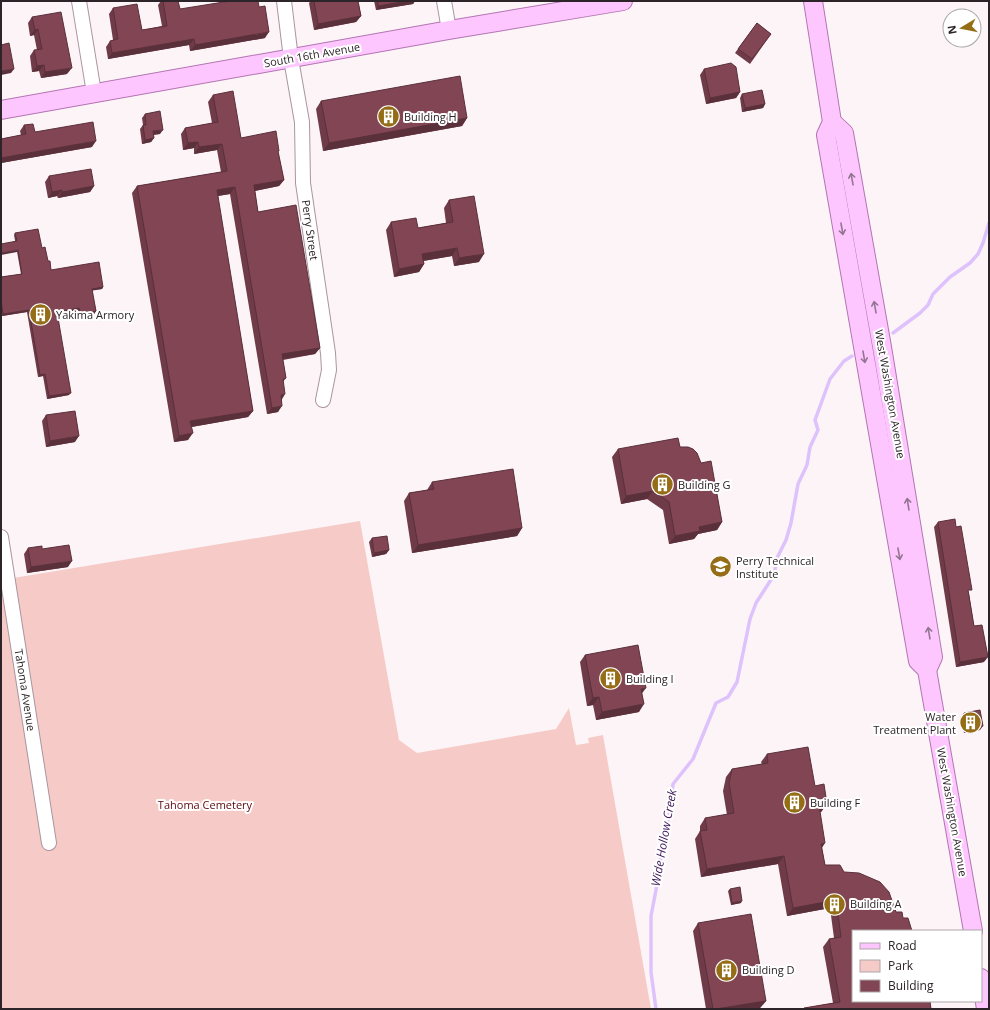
<svg xmlns="http://www.w3.org/2000/svg" width="990" height="1010" font-family="'Open Sans',sans-serif">
<rect width="100%" height="100%" fill="#fdf4f8"/>
<path fill="#f6cbc7" d="M360 521 399 740 417 753 556 729 569 708 576 745 589 743 588 738 603 735 651 1009H1V580Z"/>
<g fill="none" stroke-linecap="round" stroke-linejoin="round">
<g stroke="#dec2fc" stroke-width="3.5">
<path d="M893 333 920 313 928 305 933 294 950 277 970 263 978 254 983 243 989 223"/>
<path d="M656 1009 651 972V916L660 869 661 851 669 816 673 784 693 759 716 703 728 697 737 682 750 619 756 603 774 575 777 558 786 540 791 523 798 484 807 465 810 447 818 430 815 420 830 379 844 361 852 356"/>
</g>
<defs>
<g id="minor">
<path d="M79 1 94 93"/>
<path d="M284 1 291 59 302 122 303 183 328 353 329 370 323 400"/>
<path d="M444 1 449 30"/>
<path d="M1 537 49 843"/>
</g>
<g id="major">
<path d="M813 1 832 122 826 135 918 661 927 670 973 931"/>
<path d="M1 110 449 30 623 1"/>
<path d="M832 122 844 133 882 347 933 657 927 670"/>
<path d="M981 978 986 1009"/>
</g>
</defs>
<use href="#minor" stroke="#aa95a0" stroke-width="16"/>
<use href="#major" stroke="#b375b2" stroke-width="20"/>
<use href="#minor" stroke="#fff" stroke-width="14"/>
<use href="#major" stroke="#fdc6fe" stroke-width="18"/>
</g>
<g fill="#6f3b48">
<path d="M161 1H178L180 9 265 38 190 51 189 45 108 59 106 47 110 41 113 40 109 14 113 8 142 30 162 26 158 5Z"/>
<path d="M311 1H358L361 16 356 22 314 30 309 3Z"/>
<path d="M374 1H415L413 4 376 10Z"/>
<path d="M32 17 67 74 41 78 39 71 32 72 30 56 34 50H37L34 35 30 36 28 23Z"/>
<path d="M757 23 771 34 750 64 735 53Z"/>
<path d="M704 69 740 92 736 98 706 104 700 75Z"/>
<path d="M742 94 765 104 763 108 742 112 740 98Z"/>
<path d="M213 95 241 138 278 152 284 180 279 186 255 191 258 212 320 348 315 354 283 360 286 378 283 382 282 400 278 412 267 414 230 194 217 196 253 411 248 417 191 427 188 440 174 442 132 193 137 186 221 172 217 150 194 154V148L183 150 181 134 185 128 212 123 208 102Z"/>
<path d="M321 101 467 118 462 126 323 151 316 109Z"/>
<path d="M145 114 160 134 153 135 154 138 151 142 142 144 140 129 143 125 142 118Z"/>
<path d="M24 125 35 132 92 147 1 163V139L21 135 20 131Z"/>
<path d="M49 176 94 186 90 192 58 198 57 196 48 198 45 182Z"/>
<path d="M449 200 479 262 454 266 452 256 423 261 424 264 419 272 394 277 386 230 391 222 418 228 446 223 444 208Z"/>
<path d="M15 233 42 248 51 270 103 287 102 289 92 290 96 311 94 314 79 316 78 310 57 313 69 395 47 399 43 376 38 377 27 312 2 316 1 311V277L21 274 14 235Z"/>
<path d="M46 415 75 442 46 447 42 421Z"/>
<path d="M680 447 722 522 717 530 698 534 694 539 669 544 663 510 647 499 621 504 612 457 618 449Z"/>
<path d="M432 482 522 528 517 536 412 553 404 501 409 493 427 490Z"/>
<path d="M938 522 969 594 974 626 984 662 956 667 934 527Z"/>
<path d="M372 538 389 550 386 554 372 557 369 542Z"/>
<path d="M28 548 42 549 68 567 27 573 24 554Z"/>
<path d="M585 655 642 693 639 712 596 720 593 705 587 706 580 662Z"/>
<path d="M964 713 980 730 964 733 961 717Z"/>
<path d="M767 754 815 786 827 804 821 812H820L822 848 825 865 844 872 896 912 903 918 912 931 931 1009H804V1008L833 1003 823 947 829 939 834 938 830 908 787 916 778 864 701 877 695 839 700 831V826L705 818 727 815 723 791 726 777 732 769 762 764 761 762Z"/>
<path d="M730 889 741 903 731 905 728 891Z"/>
<path d="M698 923 766 1001 760 1008 706 1009 693 931Z"/>
</g>
<g fill="#5a303b">
<path d="M408 1H415L413 4 376 10 378 6Z"/>
<path d="M361 16 356 22 314 30 318 24Z"/>
<path d="M38 29 34 35 30 36 35 30Z"/>
<path d="M269 32 265 38 190 51 195 45Z"/>
<path d="M194 39 189 45 108 59 112 53Z"/>
<path d="M44 65 39 71 32 72 37 66Z"/>
<path d="M72 68 67 74 41 78 45 72Z"/>
<path d="M14 69 11 73 1 75V71Z"/>
<path d="M740 92 736 98 706 104 710 98Z"/>
<path d="M765 104 763 108 742 112 745 108Z"/>
<path d="M467 118 462 126 323 151 329 143Z"/>
<path d="M163 130 160 134 150 135 153 131Z"/>
<path d="M154 138 151 142 142 144 145 140Z"/>
<path d="M96 141 92 147 1 163V158Z"/>
<path d="M198 142 194 148 183 150 188 143Z"/>
<path d="M222 144 217 150 194 154 199 147Z"/>
<path d="M284 180 279 186 249 192 254 185Z"/>
<path d="M94 186 90 192 58 198 62 192Z"/>
<path d="M235 187 230 194 212 197 217 190Z"/>
<path d="M62 190 57 196 48 198 52 192Z"/>
<path d="M457 248 452 256 417 262 422 254Z"/>
<path d="M18 250 17 252 1 255V253Z"/>
<path d="M484 254 479 262 454 266 459 258Z"/>
<path d="M424 264 419 272 394 277 399 269Z"/>
<path d="M103 287 102 289 90 291 92 289Z"/>
<path d="M79 308 78 310 55 314 57 312Z"/>
<path d="M29 310 27 312 2 316 3 314Z"/>
<path d="M96 311 94 314 79 316 81 314Z"/>
<path d="M320 348 315 354 277 360 282 354Z"/>
<path d="M45 374 43 376 38 377 40 375Z"/>
<path d="M71 393 69 395 47 399 49 396Z"/>
<path d="M285 394 281 401V395Z"/>
<path d="M282 406 278 412 267 414 272 408Z"/>
<path d="M253 411 248 417 186 428 190 421Z"/>
<path d="M193 433 188 440 174 442 179 436Z"/>
<path d="M79 436 75 442 46 447 50 441Z"/>
<path d="M653 491 647 499 621 504 626 496Z"/>
<path d="M722 522 717 530 698 534 694 539 669 544 675 536 699 527Z"/>
<path d="M522 528 517 536 412 553 418 545Z"/>
<path d="M389 550 386 554 372 557 374 553Z"/>
<path d="M72 561 68 567 27 573 31 567Z"/>
<path d="M988 657 984 662 956 667 960 662Z"/>
<path d="M646 688 640 696 641 689Z"/>
<path d="M599 697 593 705 587 706 593 698Z"/>
<path d="M644 704 639 712 596 720 602 712Z"/>
<path d="M983 726 980 730 964 733 967 729Z"/>
<path d="M827 804 821 812 813 813 819 805Z"/>
<path d="M825 843 820 851 821 844Z"/>
<path d="M784 856 778 864 701 877 707 869Z"/>
<path d="M836 900 830 908 787 916 793 908Z"/>
<path d="M742 901 741 903 731 905 732 903Z"/>
<path d="M766 1001 760 1008 757 1009H716Z"/>
</g>
<g fill="#814554" stroke="#5a303b">
<path d="M163 1H178L180 9 230 1H258L259 7 265 6 269 32 195 45 194 39 112 53 110 41 118 39 113 8 137 4 142 30 167 26Z"/>
<path d="M314 1H358L361 16 318 24Z"/>
<path d="M378 1H408L378 6Z"/>
<path d="M61 12 72 68 45 72 44 65 37 66 34 50 42 49 38 29 35 30 32 17Z"/>
<path d="M757 23 771 34 752 59 738 49Z"/>
<path d="M9 43 14 69 1 71V45Z"/>
<path d="M731 63 736 67 740 92 710 98 704 69Z"/>
<path d="M460 76 467 118 329 143 321 101Z"/>
<path d="M762 90 765 104 745 108 742 94Z"/>
<path d="M233 91 241 138 276 131 279 151H278L284 180 254 185 258 212 296 205 320 348 282 354 286 378 283 379 285 394 281 395 282 406 272 408 235 187 217 190 253 411 190 421 193 433 179 436 137 186 227 171 222 144 199 147 198 142 188 143 185 128 218 122 213 95Z"/>
<path d="M160 111 163 130 153 131 154 138 145 140 143 125H146L145 114Z"/>
<path d="M93 122 96 141 1 158V139L26 134 24 125 33 124 35 132Z"/>
<path d="M91 169 94 186 62 192V190L52 192 49 176Z"/>
<path d="M474 196 484 254 459 258 457 248 422 254 424 264 399 269 391 222 416 218 418 228 453 222 449 200Z"/>
<path d="M38 229 42 248 45 247 48 261H50L51 270 99 262 103 287 92 289 96 311 81 314 79 308 57 312 71 393 49 396 45 374 40 375 29 310 3 314 1 300V277L22 274 18 250 1 253V244L17 241 15 233Z"/>
<path d="M75 411 79 436 50 441 46 415Z"/>
<path d="M678 438 680 447H688L693 449 697 453 701 463 711 461 722 522 699 527 700 531 675 536 669 502 653 491 626 496 618 449Z"/>
<path d="M513 469 522 528 418 545 409 493 434 489 432 482Z"/>
<path d="M955 519 956 527 961 526 972 590H968L974 626 982 625 988 657 960 662 938 522Z"/>
<path d="M387 536 389 550 374 553 372 538Z"/>
<path d="M69 545 72 561 31 567 28 548 42 546V549Z"/>
<path d="M638 645 646 688 641 689 644 704 602 712 599 697 593 698 585 655Z"/>
<path d="M980 710 983 726 967 729 964 713Z"/>
<path d="M808 747 815 786 824 784 827 804 819 805 825 843 821 844 825 865H840L844 872 859 873 880 882 889 892 896 912H902L903 918H908L912 931H853V1001H930L931 1009H805L804 1008 840 1002 829 939 841 937 836 900 793 908 784 856 707 869 700 831 707 830 705 818 734 813 729 783 732 769 768 763 767 754Z"/>
<path d="M740 887 742 901 732 903 730 889Z"/>
<path d="M751 914 766 1001 716 1009H713L698 923Z"/>
</g>
<defs><path id="oneway-shaft" d="M-6 0H5M1.5-3L5.5 0L1.5 3" fill="none" stroke-width="1.6" stroke-linecap="round" stroke-linejoin="round"/></defs>
<g stroke="#947593">
<use href="#oneway-shaft" transform="translate(852 179) rotate(-100)"/>
<use href="#oneway-shaft" transform="translate(842 229) rotate(80)"/>
<use href="#oneway-shaft" transform="translate(875 307) rotate(-100)"/>
<use href="#oneway-shaft" transform="translate(864 357) rotate(80)"/>
<use href="#oneway-shaft" transform="translate(908 504) rotate(-99)"/>
<use href="#oneway-shaft" transform="translate(899 554) rotate(80)"/>
<use href="#oneway-shaft" transform="translate(929 633) rotate(-99)"/>
</g>
<defs>
<symbol id="building-disc" viewBox="-11 -11 22 22"><circle r="9.5" fill="#956d17" stroke="#fff"/><path d="M-4-6H4V6H1V3H-1V6H-4ZM-2.5-4.3h1.7v1.8h-1.7ZM.8-4.3h1.7v1.8H.8ZM-2.5-1h1.7V.8h-1.7ZM.8-1h1.7V.8H.8Z" fill="#fff"/></symbol>
<symbol id="university-disc" viewBox="-11 -11 22 22"><circle r="9.5" fill="#956d17" stroke="#fff"/><path d="M0-5L7-2L0 1L-7-2ZM-4 1L0 2.5L4 1V4Q0 6-4 4Z" fill="#fff"/></symbol>
</defs>
<g fill-rule="evenodd">
<use href="#building-disc" x="376" y="104" width="25" height="25"/>
<use href="#building-disc" x="28" y="302" width="25" height="25"/>
<use href="#building-disc" x="650" y="472" width="25" height="25"/>
<use href="#university-disc" x="708" y="554" width="25" height="25"/>
<use href="#building-disc" x="598" y="666" width="25" height="25"/>
<use href="#building-disc" x="958" y="710" width="25" height="25"/>
<use href="#building-disc" x="782" y="790" width="25" height="25"/>
<use href="#building-disc" x="822" y="892" width="25" height="25"/>
<use href="#building-disc" x="714" y="958" width="25" height="25"/>
</g>
<g text-anchor="middle" stroke-width="4" stroke-linejoin="round" paint-order="stroke">
<g font-size="11" fill="#2c2428" stroke="#fff">
<text transform="translate(312 55) rotate(-10)" y="4">South 16th Avenue</text>
<text transform="translate(310 230) rotate(82)" y="4">Perry Street</text>
<text transform="translate(890 394) rotate(80)" y="4">West Washington Avenue</text>
<text transform="translate(25 690) rotate(81)" y="4">Tahoma Avenue</text>
<text transform="translate(952 812) rotate(80)" y="4">West Washington Avenue</text>
</g>
<g font-size="11" fill="#2c2428" stroke="#fff" text-anchor="start">
<text x="404" y="121">Building H</text>
<text x="56" y="319">Yakima Armory</text>
<text x="678" y="489">Building G</text>
<text x="736" y="565">Perry Technical<tspan x="736" dy="13">Institute</tspan></text>
<text x="626" y="683">Building I</text>
<text x="956" y="721" text-anchor="end">Water<tspan x="956" dy="13">Treatment Plant</tspan></text>
<text x="810" y="807">Building F</text>
<text x="850" y="908">Building A</text>
<text x="742" y="974">Building D</text>
</g>
<g font-size="11" fill="#5b070f" stroke="#fff">
<text x="205" y="809">Tahoma Cemetery</text>
</g>
<g font-size="12" font-style="italic" fill="#3d1658" stroke="#fff">
<text transform="translate(664 838) rotate(-80)" y="4">Wide Hollow Creek</text>
</g>
</g>
<rect width="990" height="1010" fill="none" stroke="#2c2428" stroke-width="4"/>
<rect x="852" y="930" width="130" height="72" fill="#ffffff" stroke="#aba7a9"/>
<rect x="860" y="943" width="20" height="6" fill="#fdc6fe" stroke="#aba7a9"/>
<text x="888" y="950" font-size="12" fill="#2c2428">Road</text>
<rect x="860" y="960" width="20" height="12" fill="#f6cbc7" stroke="#aba7a9"/>
<text x="888" y="970" font-size="12" fill="#2c2428">Park</text>
<rect x="860" y="980" width="20" height="12" fill="#814554" stroke="#aba7a9"/>
<text x="888" y="990" font-size="12" fill="#2c2428">Building</text>
<g transform="translate(962 28) rotate(260)"><circle r="19" fill="#ffffff" stroke="#aba7a9"/>
<path d="M0-3L7 15L0 10L-7 15Z" fill="#956d17"/>
<text y="-6" font-size="11" font-weight="bold" text-anchor="middle" fill="#2c2428">N</text>
</g>
</svg>
